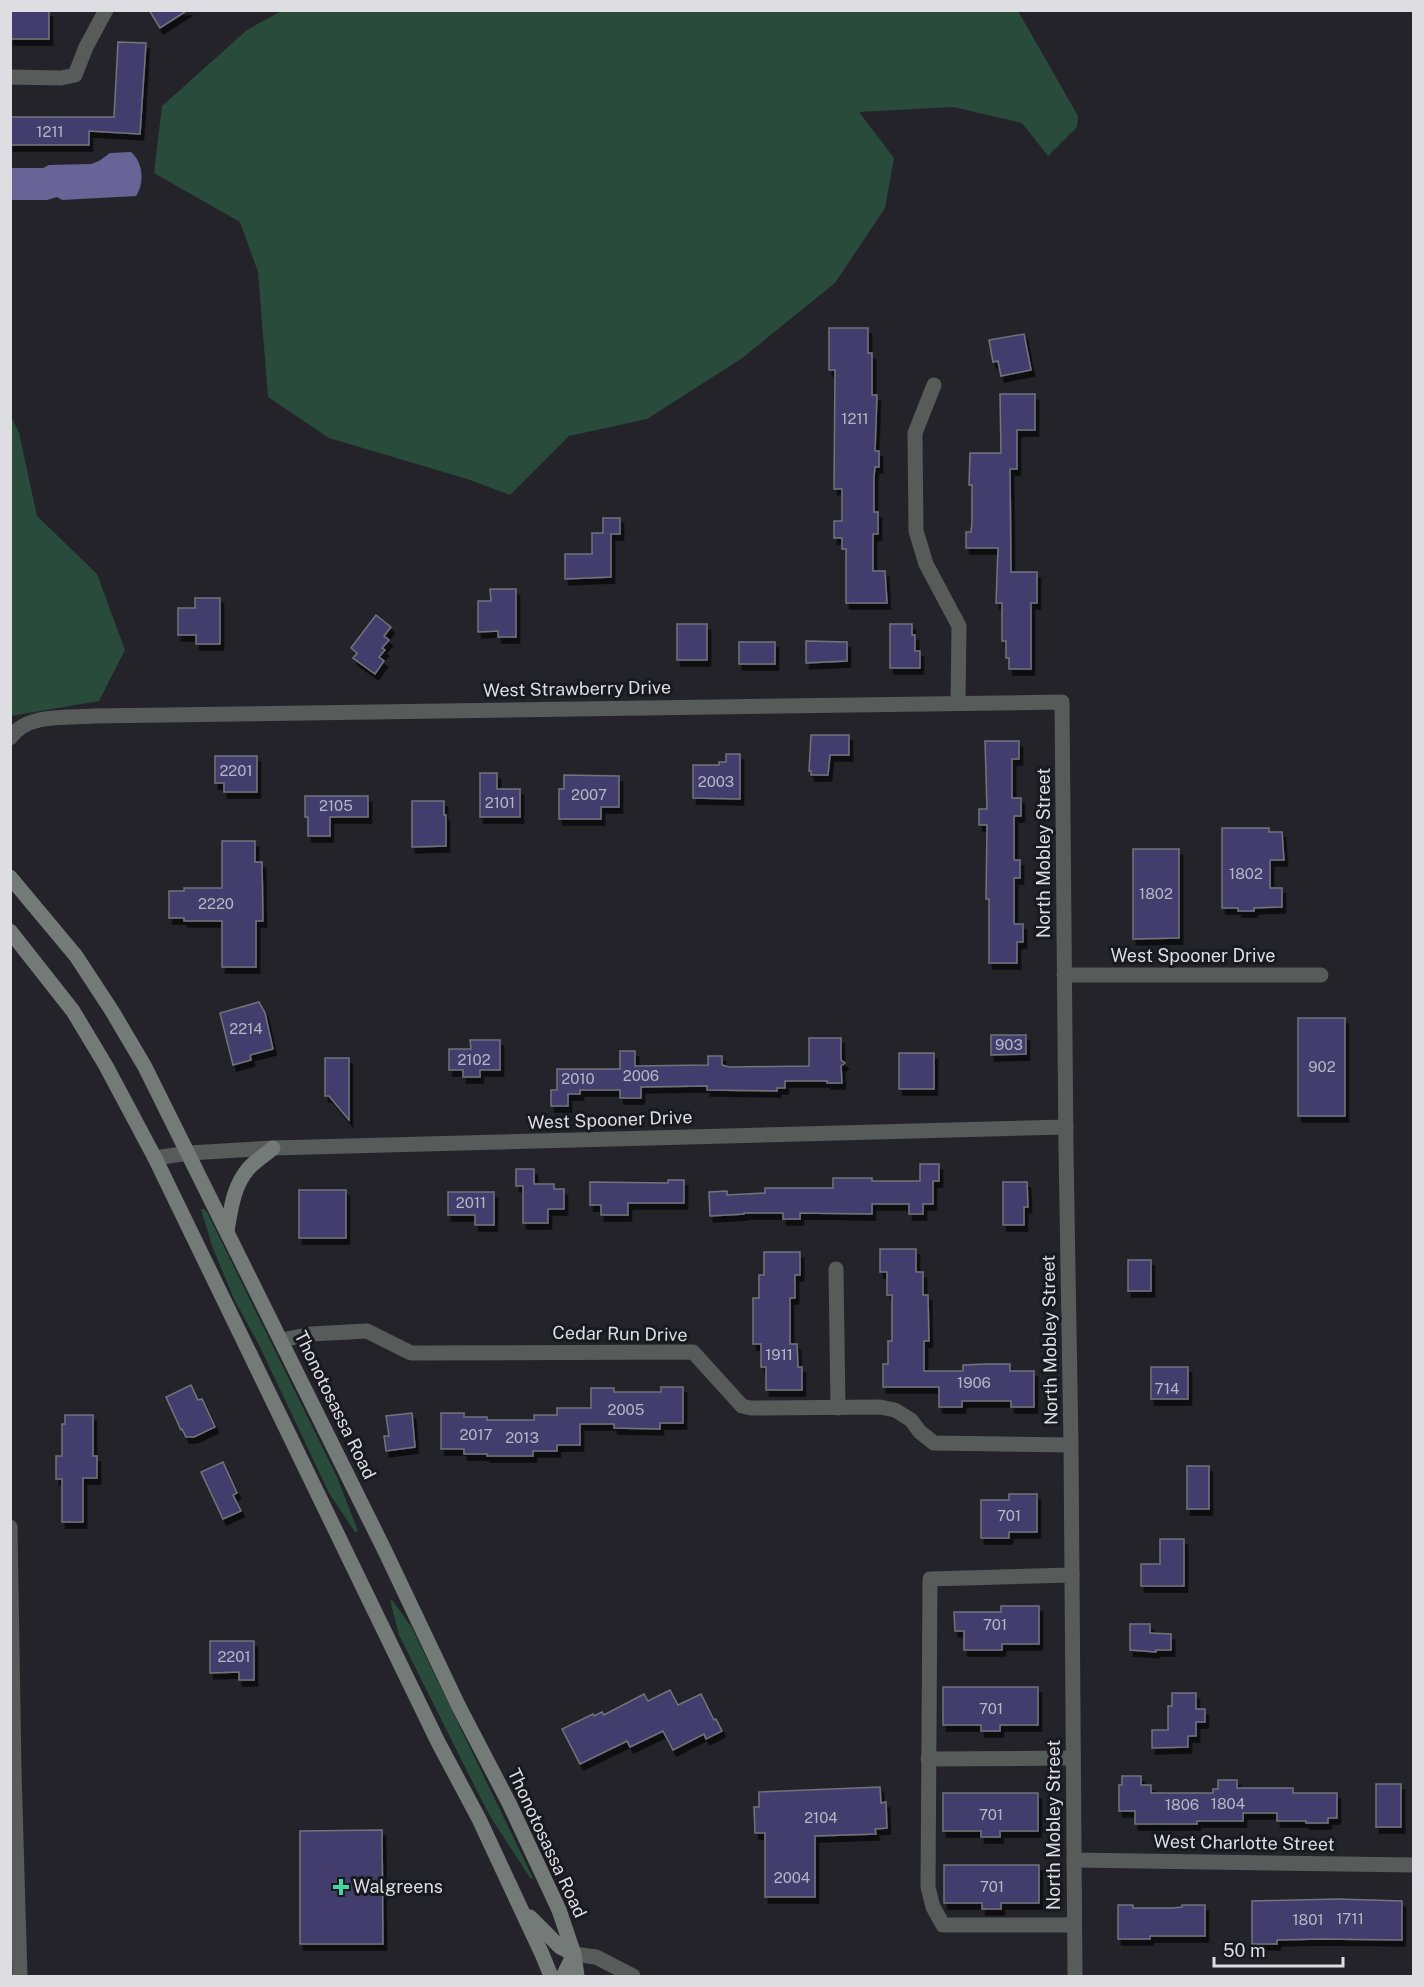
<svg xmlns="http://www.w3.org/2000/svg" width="1424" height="1987" font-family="'Public Sans',sans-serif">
<defs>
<filter id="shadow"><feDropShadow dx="3.5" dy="6" stdDeviation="0" flood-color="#0009"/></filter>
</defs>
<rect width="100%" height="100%" fill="#232329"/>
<g fill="#284b3c">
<path d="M281 11H1018L1078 116 1077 127 1048 156 1022 123 953 107 859 112 894 158 885 208 835 283 741 359 647 419 569 436 510 495 467 479 329 438 268 397 258 272 240 222 154 173 162 106 247 30Z"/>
<path d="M10 414 19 433 37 516 97 574 125 650 99 701 11 716Z"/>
<path d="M201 1209H204L207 1212 337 1477 358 1531 355 1532 329 1493 259 1345 234 1299 212 1246Z"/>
<path d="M390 1600 393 1601 412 1628 533 1878 531 1879 491 1818 475 1787 399 1635Z"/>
</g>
<path fill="#686497" d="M131 152C143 162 145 183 136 196L62 200 57 197 47 200H11V168H43L49 165 91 164 99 161 110 153Z"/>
<g fill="#423d6c" stroke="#73737b" stroke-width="1.5" filter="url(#shadow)">
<path d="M149 10H188L160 28Z"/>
<rect x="10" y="11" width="39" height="28"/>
<path d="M118 42 146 43 140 134 89 131V145H10V117H114Z"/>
<path d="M829 328H868V353H872V395H877L875 451H879V467H875L874 477V512H878V534H873V571H885L887 603H846V549H842V538H834V521H842V489H834L835 370H829Z"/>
<path d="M1024 334 1031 370 1001 376 998 361 993 362 989 340Z"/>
<path d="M1000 394H1035V430H1017V469H1010L1011 572H1037V603H1031V669H1009V658H1006V641H1002V603H996L998 548H966V532H971L972 522V485H969L970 453H1001Z"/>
<path d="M603 518H620V534H611V577L565 579V554H592V533H603Z"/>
<path d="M490 589H516V637H498V631L478 632V601H491Z"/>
<path d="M195 598H220V644H196V635H178V608H195Z"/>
<path d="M376 615 391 627 384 636 389 640 382 648 385 650 379 657 384 661 375 674 353 658 357 653 351 648Z"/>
<rect x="677" y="624" width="30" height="36"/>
<path d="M890 624H912V635H915V651H920V668H890Z"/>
<path d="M806 641 847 642V661L806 663Z"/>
<rect x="739" y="642" width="36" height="22"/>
<path d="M811 735H849V755H830L828 775H811V771H809Z"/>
<path d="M985 741H1019V759H1012V798H1021V816H1014V860H1020V878H1014V924H1023V942H1017V963H989V899H986L987 825H979V809H987Z"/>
<path d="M726 754H740V799L693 798V765H719V762H726Z"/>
<path d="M215 756H257V792H224V783H215Z"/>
<path d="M480 773H497V789H520V817H480Z"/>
<path d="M564 775 619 776V807H601V819H559V789H564Z"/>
<path d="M305 796H368V817H330V836H308V817H305Z"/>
<path d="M412 801H444V815H446V846L412 847Z"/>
<path d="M1222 828H1269V832H1282L1284 860H1270V888H1282V907L1254 908V911H1238V908H1222Z"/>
<path d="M222 841H255V862H262L263 921H256V967H222V921H184V918H169V891H184V888H222Z"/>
<path d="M1133 849H1179V938L1133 939Z"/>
<path d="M259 1002 265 1013 273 1049 250 1055 251 1060 233 1065 220 1013Z"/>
<rect x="1298" y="1018" width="47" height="98"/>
<path d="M991 1035H1026V1054L991 1055Z"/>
<path d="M809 1038H841V1060L845 1063 841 1066 842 1083H827V1081H785V1088H777V1091L707 1090V1086L641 1087V1098H620V1090H580V1094H568V1106H551V1090H557V1069H620V1051H635V1066L708 1065V1056H722V1065L729 1067 809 1066Z"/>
<path d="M470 1040H500V1070H480V1077H463V1070H449V1049H471Z"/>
<rect x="899" y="1053" width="35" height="36"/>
<path d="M325 1058H349V1120L329 1096H325Z"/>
<path d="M920 1164H939V1181H933V1204H923V1214H909V1204H872V1214L800 1213V1219H783V1213H744V1214L710 1216 709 1192 727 1191V1195L765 1193V1188H833V1178H872V1181H920Z"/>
<path d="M516 1169H534V1184H554V1189H564V1209H548V1223H523V1186H516Z"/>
<path d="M668 1180H684V1203H628V1215H601V1205H590V1182L668 1183Z"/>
<path d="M1003 1182H1027L1028 1207H1024V1225H1003Z"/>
<rect x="299" y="1190" width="47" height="48"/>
<path d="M448 1192H494V1225H475V1215H448Z"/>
<path d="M880 1249H916V1272H923V1295H928L929 1341H924V1371H963V1365L987 1364H1010V1371H1034V1407H1011V1401H962V1407H939V1387H883V1364H888V1341H892V1295H887V1272H880Z"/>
<path d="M764 1252H800V1275H795V1298H790V1344H797L798 1367H802V1390H766V1367H761V1344H753V1298H759V1275H764Z"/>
<rect x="1128" y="1260" width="23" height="31"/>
<rect x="1151" y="1367" width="37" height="32"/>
<path d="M191 1385 198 1400 202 1399 215 1427 194 1437H186L182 1429 181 1430 166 1397Z"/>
<path d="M661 1387H683V1423H660V1429L614 1428V1424H580V1445H557V1451H533V1456H487V1454H464V1449H441V1413H464V1417H487V1420H534V1415H557V1408H591V1388H614V1392H661Z"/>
<path d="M412 1413 415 1447 386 1451 384 1436H389L386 1416Z"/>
<path d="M65 1415H93V1456H97V1478H83V1522H62V1479H56V1456H62V1424H65Z"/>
<path d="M223 1462 237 1493 233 1495 241 1511 223 1519 201 1472Z"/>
<rect x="1187" y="1466" width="22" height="43"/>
<path d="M1009 1494H1037V1532H1009V1538H981V1500H1009Z"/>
<path d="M1160 1539H1184V1586H1141V1564H1160Z"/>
<path d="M1001 1606H1039V1644H1002V1650H964V1631H955L954 1612H1001Z"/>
<path d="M1130 1624H1150V1633L1171 1634V1650H1156V1652L1130 1650Z"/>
<path d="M210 1641H254V1680H239V1672L210 1673Z"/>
<path d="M943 1687H1038V1725H1000V1731H981V1725H943Z"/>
<path d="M670 1690 678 1705 701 1694 714 1720 716 1719 722 1731 706 1739 704 1734 673 1750 663 1731 630 1747 627 1741 580 1764 562 1729 593 1714 594 1716 602 1712 604 1715 644 1694 648 1701Z"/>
<path d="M1172 1693H1196V1709H1205V1722H1196V1736H1188V1747L1152 1748V1730H1168V1706H1172Z"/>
<path d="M1122 1776H1141V1785H1151V1793H1213V1789H1218V1780H1237V1788H1293V1793H1337V1818H1328V1823H1306V1821H1277V1813H1243V1821H1197V1824H1135V1811H1119V1785H1122Z"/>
<rect x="1376" y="1784" width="25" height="43"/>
<path d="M880 1787 881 1803 886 1802 887 1828 875 1829 876 1834 815 1836V1897H765V1833H755L754 1807H759V1792Z"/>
<path d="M943 1793H1038V1831H1000V1837H981V1831H943Z"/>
<path d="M382 1830 383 1944H300V1831Z"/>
<path d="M944 1865H1039V1903H1001V1909H982V1903H944Z"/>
<path d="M1338 1899 1402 1901V1940L1321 1939 1277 1940V1944H1252V1901Z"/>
<path d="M1118 1905H1133V1908H1173L1182 1907V1905H1205V1936H1150V1939H1118Z"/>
</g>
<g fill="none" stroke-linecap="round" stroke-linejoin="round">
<g stroke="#575b59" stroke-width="15">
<path d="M10 77 61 78 75 75 86 47 106 10"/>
<path d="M934 385 915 433 916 531 926 564 959 626 958 703"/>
<path d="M10 738C27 713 66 718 93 716L1062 702 1066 1150 1071 1445 1075 1976"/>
<path d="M1064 975H1321"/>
<path d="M155 1158 189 1153 273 1148 1066 1127"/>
<path d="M836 1269 838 1408"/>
<path d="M282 1340 311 1334 367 1331 411 1353 693 1352 742 1406 751 1408 880 1407 895 1410 911 1420 920 1432 934 1443 1071 1445"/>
<path d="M1072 1575 930 1579 928 1887 933 1907 943 1925H1074"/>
<path d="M928 1759 1073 1758"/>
<path d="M1074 1860 1414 1865"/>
<path d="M574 1954 596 1957 633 1976"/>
</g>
<path stroke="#575b59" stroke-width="15" d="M10 1527 14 1771 20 1976"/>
<g stroke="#747a77" stroke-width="15">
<path d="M10 877 76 956 112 1011 145 1067 385 1551 458 1705 509 1803 559 1910 574 1954 577 1976"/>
<path d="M10 931 73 1011 106 1066 155 1158 438 1742 479 1819 542 1954 551 1976"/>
<path d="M227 1231C231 1209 233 1187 248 1169 255 1161 265 1155 273 1148"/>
<path d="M530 1917 560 1947 574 1954 563 1976"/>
</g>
</g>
<path fill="#43d4a0" stroke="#191920" stroke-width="2" d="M338 1878h6v6h6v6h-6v6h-6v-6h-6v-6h6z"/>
<g text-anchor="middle" stroke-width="6" stroke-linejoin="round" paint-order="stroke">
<g font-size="15" fill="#b7b6c4">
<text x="50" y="137">1211</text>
<text x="855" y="424">1211</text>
<text x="236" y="776">2201</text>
<text x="716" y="787">2003</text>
<text x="589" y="800">2007</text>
<text x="500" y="808">2101</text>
<text x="336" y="811">2105</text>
<text x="1246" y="879">1802</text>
<text x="1156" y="899">1802</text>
<text x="216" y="909">2220</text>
<text x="246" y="1034">2214</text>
<text x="1009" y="1050">903</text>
<text x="474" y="1065">2102</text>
<text x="1322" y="1072">902</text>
<text x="641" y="1081">2006</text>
<text x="578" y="1084">2010</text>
<text x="471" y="1208">2011</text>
<text x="779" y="1360">1911</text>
<text x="974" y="1388">1906</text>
<text x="1167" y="1394">714</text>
<text x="626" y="1415">2005</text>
<text x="476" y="1440">2017</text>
<text x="522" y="1443">2013</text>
<text x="1009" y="1521">701</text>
<text x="995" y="1630">701</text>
<text x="234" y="1662">2201</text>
<text x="991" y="1714">701</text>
<text x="1228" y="1809">1804</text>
<text x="1182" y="1810">1806</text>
<text x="991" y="1820">701</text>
<text x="821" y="1823">2104</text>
<text x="792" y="1883">2004</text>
<text x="992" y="1892">701</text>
<text x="1350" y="1924">1711</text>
<text x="1308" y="1925">1801</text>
</g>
<g font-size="18" fill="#dedee2" stroke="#191920">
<text transform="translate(577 689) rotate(-1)" y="6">West Strawberry Drive</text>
<text transform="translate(1044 853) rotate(-90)" y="6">North Mobley Street</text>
<text x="1193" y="962">West Spooner Drive</text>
<text transform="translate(610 1120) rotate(-2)" y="6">West Spooner Drive</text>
<text transform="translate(620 1334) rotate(1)" y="6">Cedar Run Drive</text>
<text transform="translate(1050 1340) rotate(-91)" y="6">North Mobley Street</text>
<text transform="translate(335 1405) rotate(64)" y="6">Thonotosassa Road</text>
<text transform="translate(1054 1825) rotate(-90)" y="6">North Mobley Street</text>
<text transform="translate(547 1843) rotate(65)" y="6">Thonotosassa Road</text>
<text transform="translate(1244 1843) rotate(1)" y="6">West Charlotte Street</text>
</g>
<g font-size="18" fill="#dedee2" stroke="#191920" text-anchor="start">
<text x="353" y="1893">Walgreens</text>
</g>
</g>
<rect width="1424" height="1987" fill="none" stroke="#dedee2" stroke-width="24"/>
<path d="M1214 1957v9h129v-9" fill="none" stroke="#dedee2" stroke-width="3"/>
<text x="1223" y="1957" font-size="18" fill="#dedee2" stroke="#191920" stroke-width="4.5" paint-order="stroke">50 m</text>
</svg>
